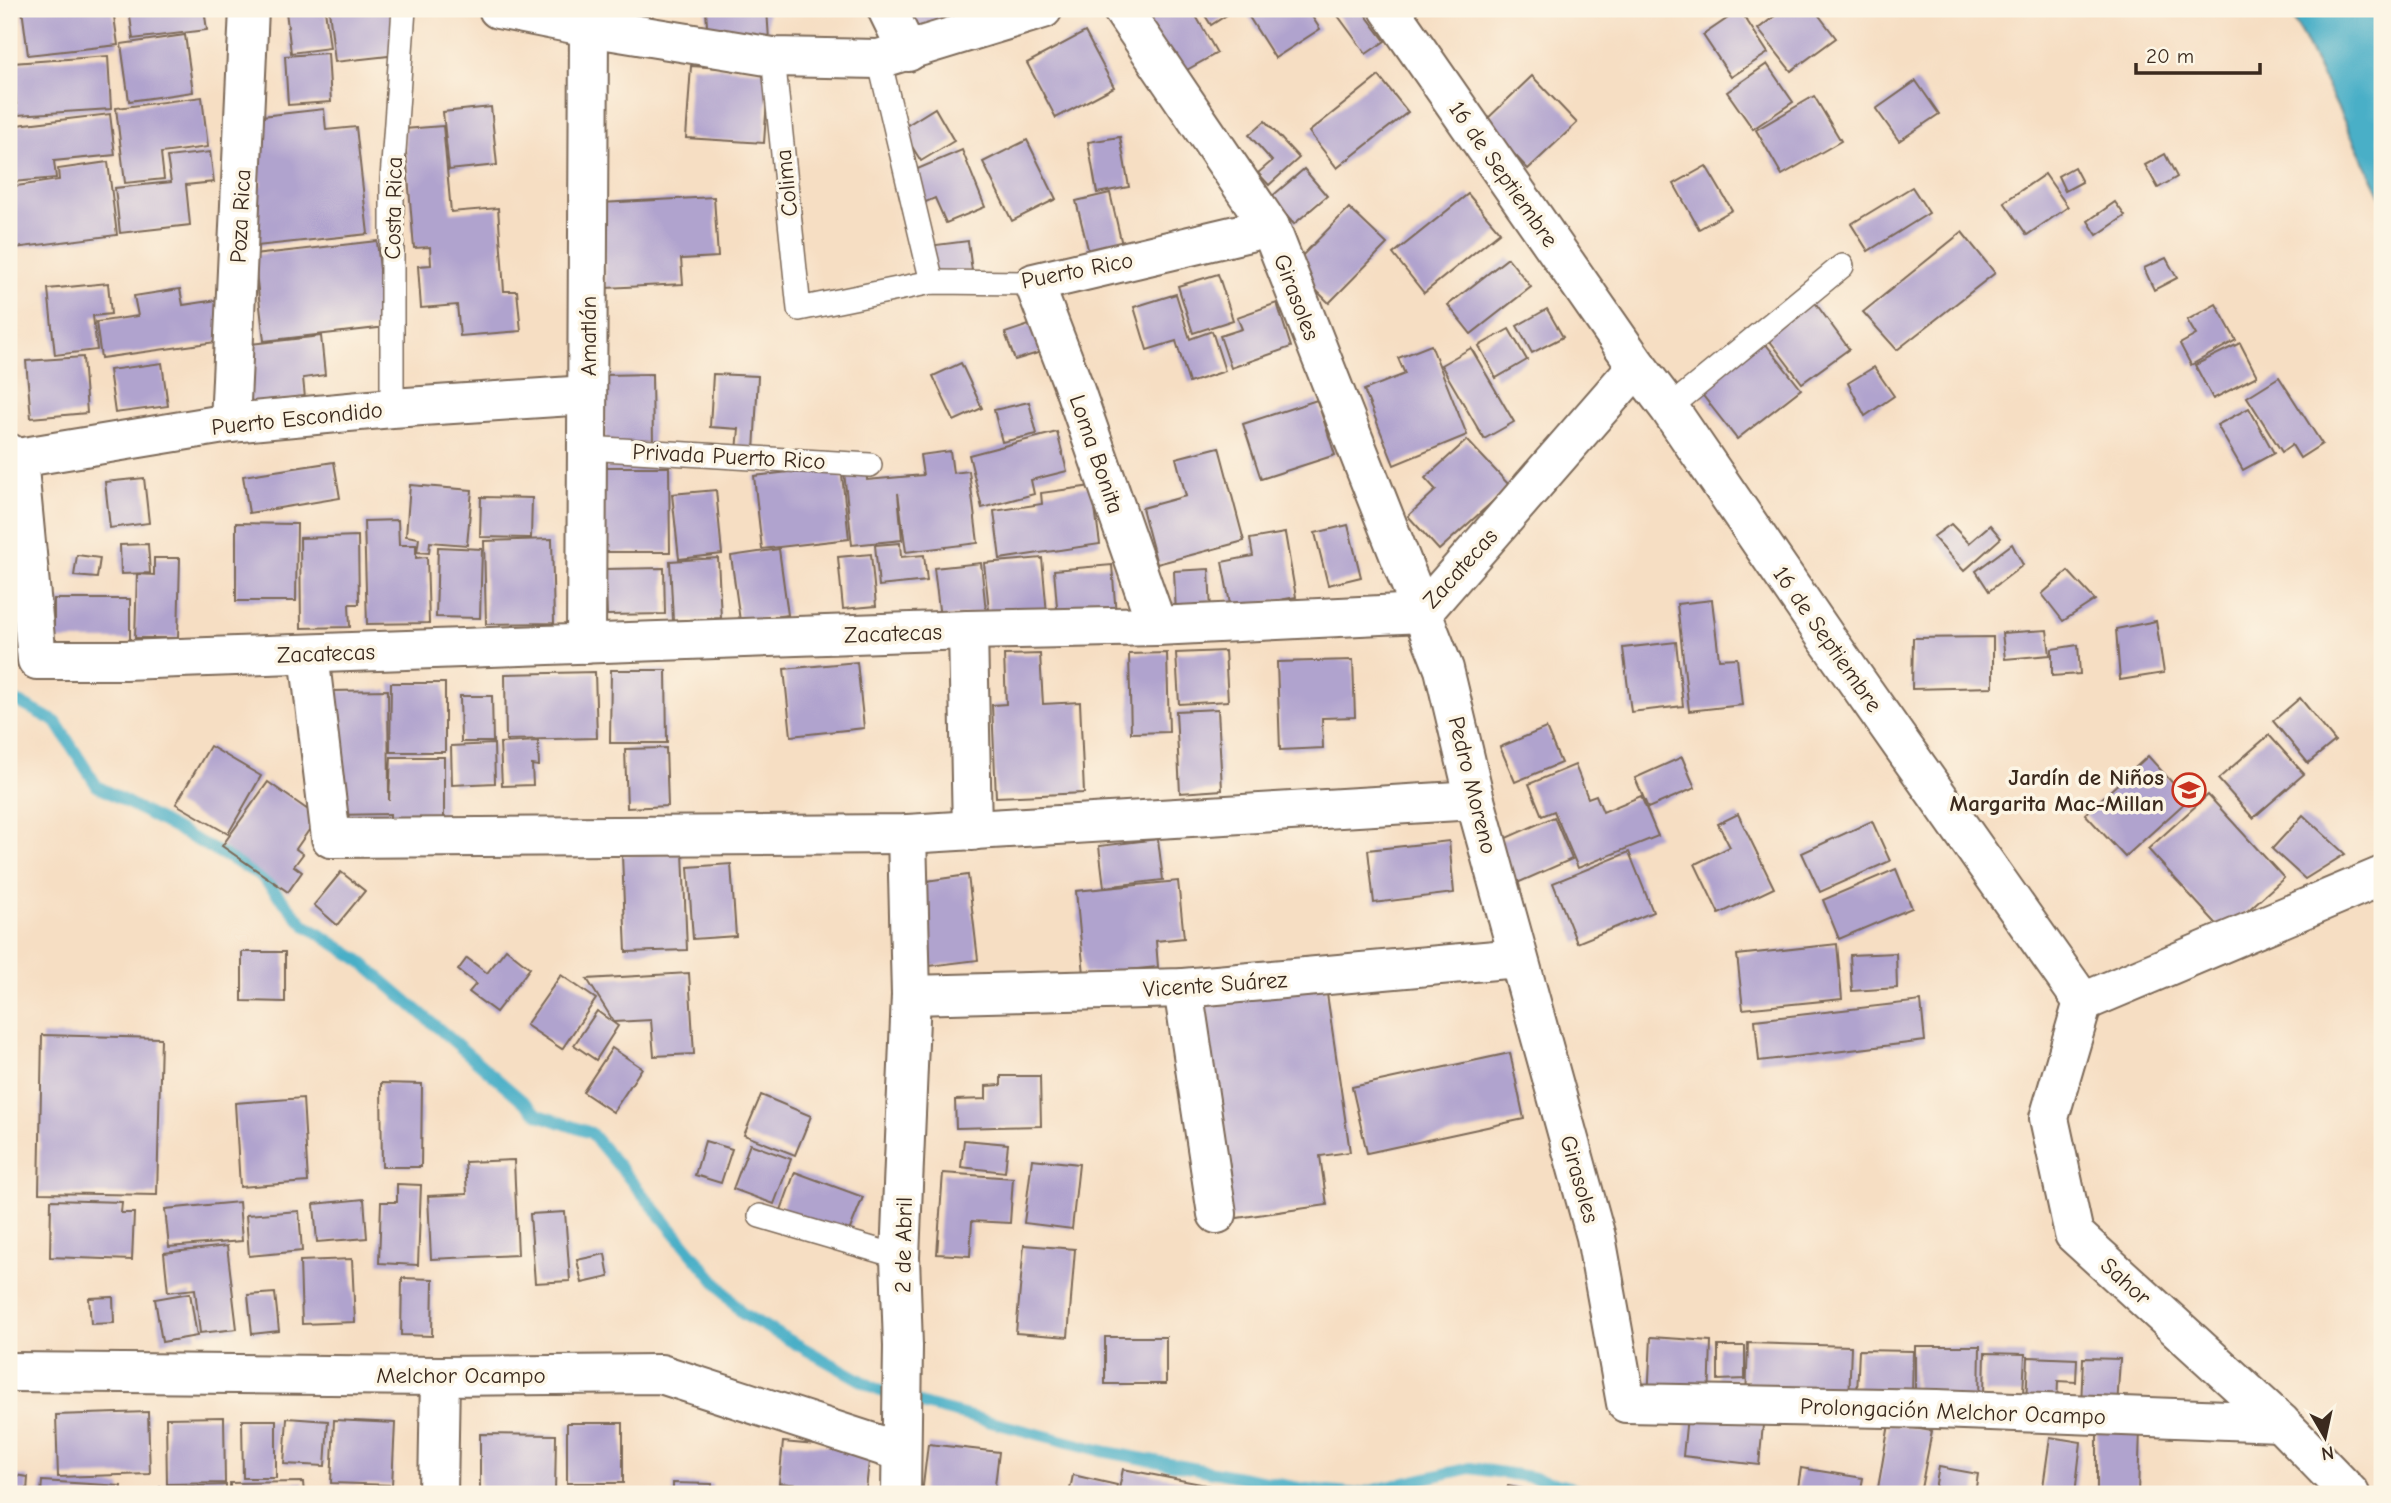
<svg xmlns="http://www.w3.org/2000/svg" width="2391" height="1503" font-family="'Comic Neue',sans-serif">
<rect width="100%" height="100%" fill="#fcf5e5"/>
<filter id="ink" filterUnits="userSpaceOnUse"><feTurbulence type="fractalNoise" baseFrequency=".0143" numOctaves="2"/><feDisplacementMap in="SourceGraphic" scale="14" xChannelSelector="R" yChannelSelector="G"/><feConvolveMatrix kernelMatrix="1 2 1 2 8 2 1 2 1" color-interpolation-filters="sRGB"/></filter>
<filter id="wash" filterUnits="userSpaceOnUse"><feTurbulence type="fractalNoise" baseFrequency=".00686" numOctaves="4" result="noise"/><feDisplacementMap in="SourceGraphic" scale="28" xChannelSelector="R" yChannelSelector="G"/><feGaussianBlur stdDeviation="1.57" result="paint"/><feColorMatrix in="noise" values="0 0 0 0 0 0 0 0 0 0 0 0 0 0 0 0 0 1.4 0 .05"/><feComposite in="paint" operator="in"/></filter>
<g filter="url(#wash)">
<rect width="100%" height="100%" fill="#f6dec3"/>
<path fill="#48afc7" stroke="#426c72" stroke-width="2" d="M2289 9H2382V199L2381 196Z"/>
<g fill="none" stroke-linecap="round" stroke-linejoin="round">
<path stroke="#48afc7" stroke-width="12" d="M9 697 56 722 97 786 260 875 305 925 358 959 539 1115 591 1133 743 1314 878 1390 929 1406 1107 1452 1299 1488 1357 1494 1470 1468 1531 1477 1595 1494"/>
</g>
<g id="blocks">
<g fill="#b0a3ce">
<path d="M22 9H113L118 45 28 55Z"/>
<path d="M129 9H204L207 30 133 39Z"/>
<path d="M301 9H325L330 48 291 53 286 11Z"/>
<path d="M329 9H391L397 55 335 62Z"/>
<path d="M706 9H767L769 40 708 44Z"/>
<path d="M901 9H960L961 11 911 32Z"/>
<path d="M1140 9H1192L1217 53 1176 76Z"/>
<path d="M1201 9H1236L1211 25Z"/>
<path d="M1244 9H1307L1320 29 1275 58Z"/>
<path d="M1333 9H1361L1385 41 1366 54Z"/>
<path d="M1784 9H1814L1836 38 1791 71 1758 29Z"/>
<path d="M1740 10 1768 53 1731 77 1703 35Z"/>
<path d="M1085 32 1114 87 1056 118 1027 63Z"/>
<path d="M185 35 193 92 129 101 121 44Z"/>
<path d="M328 53 331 102 288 105 285 56Z"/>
<path d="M108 56 111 109 17 115 13 63Z"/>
<path d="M1767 64 1793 102 1753 129 1727 92Z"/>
<path d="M691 66 769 71 764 143 686 138Z"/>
<path d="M1379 76 1408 112 1337 168 1309 132Z"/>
<path d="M1532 76 1577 123 1528 169 1484 122Z"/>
<path d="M1916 81 1939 114 1899 141 1876 109Z"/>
<path d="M1814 96 1841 141 1782 175 1756 130Z"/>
<path d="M202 97 208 147 161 153 164 179 125 183 116 108Z"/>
<path d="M491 107 497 165 449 170 443 112Z"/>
<path d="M935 108 954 141 921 161 901 129Z"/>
<path d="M324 109 326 130 356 127 368 234 257 246 250 188 261 186 253 117Z"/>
<path d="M110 114 115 155 54 161 56 178 13 182 9 126Z"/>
<path d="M1265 121 1299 158 1269 185 1258 173 1272 161 1249 135Z"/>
<path d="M443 126 451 212 498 208 504 291H517L521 331 460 336 457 305 421 308 418 266 431 265 430 247 414 248 404 129Z"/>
<path d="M1120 137 1129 187 1097 193 1088 142Z"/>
<path d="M1027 140 1056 199 1012 221 983 162Z"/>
<path d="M962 150 985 207 946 223 935 198 921 204 908 173Z"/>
<path d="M210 152 214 182 186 185 190 225 120 233 115 188 171 182 167 157Z"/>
<path d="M2165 154 2177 177 2158 188 2145 165Z"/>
<path d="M108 162 117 235 15 248 9 187 59 180 58 169Z"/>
<path d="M1706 166 1732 210 1699 229 1674 184Z"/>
<path d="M2074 167 2082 182 2065 191 2058 176Z"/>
<path d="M1304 169 1327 196 1294 224 1270 198Z"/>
<path d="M2045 174 2068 207 2027 235 2004 202Z"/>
<path d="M1912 187 1929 213 1868 251 1851 224Z"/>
<path d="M1110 193 1123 249 1090 257 1076 201Z"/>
<path d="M1468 194 1500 232 1424 293 1393 254Z"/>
<path d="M714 197 718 257 681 259 683 284 606 288 601 203Z"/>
<path d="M2115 202 2125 216 2097 235 2088 221Z"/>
<path d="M1349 208 1387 244 1329 303 1292 266Z"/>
<path d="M1962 232 1995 273 1897 350 1863 312Z"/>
<path d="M377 241 386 327 264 341 254 255Z"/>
<path d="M968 241 972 271 932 277 928 246Z"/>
<path d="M1508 258 1531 287 1471 334 1448 305Z"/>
<path d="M2166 258 2177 278 2154 290 2144 268Z"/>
<path d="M1218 274 1233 320 1193 333 1178 286Z"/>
<path d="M108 283 111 314 93 316 97 350 55 355 48 289Z"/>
<path d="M180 289 183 305 217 300 223 341 101 358 96 322 138 316 134 296Z"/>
<path d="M1176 294 1190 339 1212 331 1225 371 1189 383 1176 341 1147 350 1134 307Z"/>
<path d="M1811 297 1849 349 1802 383 1763 332Z"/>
<path d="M1277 303 1291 347 1231 368 1220 336 1242 329 1237 317Z"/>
<path d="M2216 304 2236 340 2191 365 2180 344 2196 335 2187 320Z"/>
<path d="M1547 309 1563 337 1532 353 1517 326Z"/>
<path d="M1032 324 1041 352 1015 360 1005 333Z"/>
<path d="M1509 329 1527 360 1496 378 1479 346Z"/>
<path d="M321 336 325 375 303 378 305 398 249 404 242 345Z"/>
<path d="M1761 338 1801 389 1737 439 1697 388Z"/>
<path d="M2240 343 2257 376 2213 399 2195 365Z"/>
<path d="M1431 345 1467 435 1394 465 1364 390 1405 374 1398 358Z"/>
<path d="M1471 348 1514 422 1484 439 1441 365Z"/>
<path d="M83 357 87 413 31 418 26 361Z"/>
<path d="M162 363 168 406 115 413 109 370Z"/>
<path d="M961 363 982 408 954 421 933 376Z"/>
<path d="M1874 367 1894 396 1865 416 1848 383Z"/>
<path d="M652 374 653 444 605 445 604 375Z"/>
<path d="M713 374 758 376 754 452 737 451 739 429 710 427Z"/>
<path d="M2279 377 2322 444 2300 458 2292 445 2282 452 2247 397Z"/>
<path d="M1317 400 1335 455 1261 479 1243 424Z"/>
<path d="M1029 402 1037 434 1002 442 994 410Z"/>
<path d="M2249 408 2274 453 2243 470 2217 425Z"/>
<path d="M1057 432 1067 471 1031 480 1034 494 982 508 969 455Z"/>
<path d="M1467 440 1510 486 1439 550 1408 516 1436 490 1425 478Z"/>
<path d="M1219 447 1244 541 1157 564 1142 508 1186 496 1176 458Z"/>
<path d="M950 451 953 473 969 471 978 543 906 552 898 493 902 540 852 545 844 472 866 470 867 480 923 475 920 455Z"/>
<path d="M334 462 340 498 249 513 243 476Z"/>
<path d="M841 466 849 539 762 549 754 476Z"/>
<path d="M601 467H669L670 552H602Z"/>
<path d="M144 478 149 523 110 528 105 482Z"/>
<path d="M410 485 472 490 467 545 430 542 429 553 417 552 419 538 406 536Z"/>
<path d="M1092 486 1100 544 1000 559 994 511 1042 504 1041 493Z"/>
<path d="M716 490 722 554 679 559 672 494Z"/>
<path d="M481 497 532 498 531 538 480 537Z"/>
<path d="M398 520 399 545H416V558L427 557 429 623 367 624 364 521Z"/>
<path d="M236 523 297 524 296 601H236Z"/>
<path d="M1951 524 1969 543 1990 525 2001 538 1964 571 1933 537Z"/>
<path d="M1348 525 1361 577 1328 585 1315 533Z"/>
<path d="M1285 533 1296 597 1231 609 1222 562 1253 556 1250 539Z"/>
<path d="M358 536 359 604H349L350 627 301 628 300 538Z"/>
<path d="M552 539 554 623 486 624 484 541Z"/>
<path d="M900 543 901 557 924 555 927 581 879 586 875 545Z"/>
<path d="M148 544 150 573 121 574 120 545Z"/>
<path d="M2012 544 2023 565 1989 591 1976 571Z"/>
<path d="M438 547 482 549 480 618 436 617Z"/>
<path d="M779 549 788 615 740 621 731 556Z"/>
<path d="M871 554 876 606 843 609 838 557Z"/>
<path d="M77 555 100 558 97 578 74 576Z"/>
<path d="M154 558H180L178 638H135L137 574 154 575Z"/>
<path d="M718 558 721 618 673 621 670 561Z"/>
<path d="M1042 558 1047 614 990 619 984 563Z"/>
<path d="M981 563 986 612 940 618 934 568Z"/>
<path d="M1112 565 1116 615 1058 619 1054 570Z"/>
<path d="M664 568 665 614 607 615 605 569Z"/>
<path d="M1209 569 1211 613 1176 614 1174 571Z"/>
<path d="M2068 571 2095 600 2063 621 2042 594Z"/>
<rect x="54" y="599" width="76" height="41"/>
<path d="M1712 600 1719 659 1737 658 1742 705 1689 711 1677 604Z"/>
<path d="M2156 621 2164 673 2120 680 2116 629Z"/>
<path d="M2047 630 2050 655 2005 659 2002 633Z"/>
<path d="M1993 637V687L1912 689 1913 638Z"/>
<path d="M1676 642 1683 706 1631 712 1623 648Z"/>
<path d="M2078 645 2080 674 2052 676V649Z"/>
<path d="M1225 651 1228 701 1179 704 1176 653Z"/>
<path d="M1167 653 1169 732 1131 733 1129 654Z"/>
<path d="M1040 654 1043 704 1080 702 1084 793 996 797 992 705 1006 704 1004 655Z"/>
<path d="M1353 660 1355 717 1322 718 1323 748 1280 750 1277 662Z"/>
<path d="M857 662 864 728 791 736 784 669Z"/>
<path d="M611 670H666L667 743H610Z"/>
<path d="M595 672 597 738 506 740 505 674Z"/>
<path d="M391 683H445V752H390Z"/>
<path d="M388 690 389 801 391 757H444V818H390V814L333 815 331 691Z"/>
<path d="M460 696H492L493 742H461Z"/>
<path d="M2300 698 2335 741 2308 763 2273 721Z"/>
<path d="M1218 709 1222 790 1180 793 1176 711Z"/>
<path d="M1546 728 1561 763 1515 782 1500 747Z"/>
<path d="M2269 735 2304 774 2253 818 2218 779Z"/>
<path d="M538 741 539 766 532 765 533 785 502 786 500 743Z"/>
<path d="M494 744 495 783 452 785 451 746Z"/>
<path d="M210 746 261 776 228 834 176 804Z"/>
<path d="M666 748 668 806 627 808 625 749Z"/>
<path d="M2148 756 2188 800 2125 857 2085 814Z"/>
<path d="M1682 757 1695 788 1648 808 1635 778Z"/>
<path d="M1575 765 1588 798 1596 795 1603 812 1641 796 1658 836 1578 868 1554 811 1542 816 1529 784Z"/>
<path d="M268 782 318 817 296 849 303 854 294 866 302 872 288 892 222 846Z"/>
<path d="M2208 795 2284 878 2224 932 2148 849Z"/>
<path d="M1738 814 1774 888 1719 914 1695 864 1730 847 1718 824Z"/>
<path d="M2303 815 2345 854 2305 879 2272 849Z"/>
<path d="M1554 817 1572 859 1515 884 1497 842Z"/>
<path d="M1872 821 1890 861 1820 892 1802 853Z"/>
<path d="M1158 839 1163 880 1104 887 1099 846Z"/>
<path d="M1449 841 1454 893 1374 903 1368 850Z"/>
<path d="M683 852 687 950 626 952 622 855Z"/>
<path d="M1629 852 1653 912 1577 943 1553 883Z"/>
<path d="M731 864 736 936 693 939 688 867Z"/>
<path d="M1896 869 1912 908 1839 939 1823 900Z"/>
<path d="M341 872 365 891 337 925 314 905Z"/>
<path d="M968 875 978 960 930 966 919 882Z"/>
<path d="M1178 881 1184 938 1156 941 1158 967 1084 974 1076 891Z"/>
<path d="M1837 944 1842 999 1743 1009 1737 955Z"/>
<path d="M506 949 530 968 496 1012 469 992 476 984 458 970 467 958 487 973Z"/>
<path d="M242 952H285V1002L242 1001Z"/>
<path d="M1896 953 1897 988 1852 991 1850 955Z"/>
<path d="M689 973 694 1054 654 1056 651 1020 614 1022 587 979Z"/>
<path d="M561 975 596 999 562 1049 526 1025Z"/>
<path d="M1325 980 1350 1152 1320 1156 1327 1205 1223 1220 1191 1000Z"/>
<path d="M1921 1001 1925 1041 1759 1061 1755 1020Z"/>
<path d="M597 1011 618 1026 596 1060 574 1045Z"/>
<path d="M42 1035 161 1038 157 1195 39 1193Z"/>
<path d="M612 1048 642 1068 613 1112 583 1092Z"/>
<path d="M1510 1053 1524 1119 1367 1153 1352 1087Z"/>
<path d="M1001 1076H1040L1041 1126 956 1128 955 1100 986 1099V1086L1001 1085Z"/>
<path d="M381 1083 422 1084 421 1167H382Z"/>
<path d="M761 1095 811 1116 795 1155 744 1135Z"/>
<path d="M303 1098 308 1182 240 1187 235 1103Z"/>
<path d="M964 1140 1008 1144 1005 1172 961 1167Z"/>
<path d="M705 1141 732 1149 721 1183 695 1175Z"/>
<path d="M750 1144 791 1159 774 1204 733 1189Z"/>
<path d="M1032 1159 1079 1164 1072 1229 1024 1223Z"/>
<path d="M514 1160 518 1255 431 1259 428 1196 467 1194 465 1162Z"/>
<path d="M795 1172 863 1197 846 1239 780 1213Z"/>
<path d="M943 1173 1013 1178 1010 1223 972 1221 970 1256 937 1254Z"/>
<path d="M397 1184 421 1185 418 1265 379 1263 381 1202H397Z"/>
<path d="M364 1199 367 1238 317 1242 314 1204Z"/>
<path d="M51 1200 122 1202 121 1213H134L132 1260 50 1257Z"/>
<path d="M239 1202 242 1241 169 1247 165 1209Z"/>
<path d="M299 1211 302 1251 249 1256 246 1215Z"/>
<path d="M565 1212 570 1281 535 1283 530 1214Z"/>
<path d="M1024 1245 1075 1249 1068 1337 1016 1333Z"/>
<path d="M227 1246 237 1329 200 1333 195 1289 168 1292 164 1253Z"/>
<path d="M605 1254 609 1277 582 1283 577 1260Z"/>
<path d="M352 1259 355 1322 302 1324 300 1261Z"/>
<path d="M402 1278 433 1279 432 1336 401 1335Z"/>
<path d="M190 1293 197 1336 162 1342 155 1299Z"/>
<path d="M275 1293 279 1331 252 1334 248 1295Z"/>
<path d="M113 1297 114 1323 91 1324 89 1298Z"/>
<rect x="1105" y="1337" width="61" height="47"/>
<path d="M1651 1337 1711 1341 1709 1402 1648 1401Z"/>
<path d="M1748 1343 1851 1346 1849 1402 1746 1400Z"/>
<path d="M1718 1346H1745V1379L1718 1380Z"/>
<path d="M1915 1346H1980L1979 1402H1915Z"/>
<path d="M1859 1350 1913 1351 1912 1395 1857 1394Z"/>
<path d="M1985 1353 2025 1354 2023 1394 1984 1393Z"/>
<path d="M2028 1357 2077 1359 2076 1382 2058 1381 2057 1407 2026 1406Z"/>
<path d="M2083 1358 2120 1359 2117 1407 2081 1406Z"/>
<path d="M1688 1406 1764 1415 1759 1465 1683 1456Z"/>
<path d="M148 1412 150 1474 58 1477 56 1415Z"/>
<path d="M224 1417 225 1483 167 1484 166 1418Z"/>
<path d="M287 1418 328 1421 325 1466 284 1464Z"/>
<path d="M242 1420H276V1478H243Z"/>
<path d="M334 1420 395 1423 392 1485 331 1483Z"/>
<rect x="567" y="1423" width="56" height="60"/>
<path d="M1889 1424 1932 1431 1920 1494H1877Z"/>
<path d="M2140 1428 2138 1493 2097 1494V1429Z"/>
<path d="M480 1434 556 1435 555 1494 480 1493Z"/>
<path d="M2050 1437 2081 1442 2075 1494H2042Z"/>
<path d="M783 1442 870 1450 866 1491 779 1483Z"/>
<path d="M928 1444 999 1452 994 1494H922Z"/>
<path d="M1939 1467 1978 1474 1975 1494H1934Z"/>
<path d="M1801 1468 1863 1478 1860 1494H1797Z"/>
<path d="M1123 1469 1232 1490 1231 1494H1118Z"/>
<path d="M9 1474 28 1477 27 1492 9 1489Z"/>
<path d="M1073 1475 1117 1485 1115 1494H1069Z"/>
<path d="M42 1481 121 1486 120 1494H41Z"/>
<path d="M303 1482 304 1494H230V1483Z"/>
<path d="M673 1483 712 1484V1494H673Z"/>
<path d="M226 1485V1494H160V1487Z"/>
<path d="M1508 1486 1545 1493V1494H1506Z"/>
<path d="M568 1488 616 1490V1494H568Z"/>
</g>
</g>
</g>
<g filter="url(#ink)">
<use href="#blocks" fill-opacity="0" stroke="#7c6958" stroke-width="2"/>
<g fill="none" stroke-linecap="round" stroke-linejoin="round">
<defs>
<g id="service">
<path d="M773 57 799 309 932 282 1034 283"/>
<path d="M879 59 932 282"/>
<path d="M392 408V179L404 9"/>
<path d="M1669 408 1842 266"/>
<path d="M587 448 870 465"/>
<path d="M760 1216 900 1257"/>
</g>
<g id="minor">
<path d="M498 9 589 27 773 57 879 59 1043 9"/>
<path d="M887 9 908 52"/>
<path d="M1122 9 1270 227 1444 669 1475 800 1596 1237 1626 1403 1937 1409 2280 1422"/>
<path d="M1389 9 1637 366 1669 408 1825 636 2083 1002"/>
<path d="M230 423 249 9"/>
<path d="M9 453 18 458 230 423 392 408 587 395"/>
<path d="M18 458 37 660H124L968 630 1157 626 1422 613 1637 366"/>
<path d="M1157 626 1072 382 1034 283 1270 227"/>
<path d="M968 630 972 831"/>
<path d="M586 644 589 27"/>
<path d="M309 654 331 838 907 834 1475 800"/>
<path d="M1183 988 1217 1214"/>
<path d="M911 995 1183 988 1518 958"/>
<path d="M2083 1002 2049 1118 2074 1234 2280 1422 2350 1494"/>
<path d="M2083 1002 2382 876"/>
<path d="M9 1372 440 1376 661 1374 901 1452"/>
<path d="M438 1494 440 1376"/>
<path d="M901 1494 903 1346 900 1257 911 995 907 834"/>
</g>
</defs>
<use href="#service" stroke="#7c6958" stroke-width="26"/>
<use href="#minor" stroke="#7c6958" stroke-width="42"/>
<use href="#service" stroke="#fff" stroke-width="23"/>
<use href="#minor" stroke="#fff" stroke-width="38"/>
</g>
</g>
<defs>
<symbol id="school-ring" viewBox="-11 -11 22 22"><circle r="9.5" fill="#fcf5e5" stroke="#c8321e" stroke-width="1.5"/><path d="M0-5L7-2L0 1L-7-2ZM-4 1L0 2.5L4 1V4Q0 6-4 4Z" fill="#c8321e"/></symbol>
</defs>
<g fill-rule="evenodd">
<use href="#school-ring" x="2170" y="771" width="38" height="38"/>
</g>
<g text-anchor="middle" stroke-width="7" stroke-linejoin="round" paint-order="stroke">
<g font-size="23" fill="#3b2a1e" stroke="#fcf5e5">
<text transform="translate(1504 174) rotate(55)" y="8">16 de Septiembre</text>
<text transform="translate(786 183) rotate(-96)" y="8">Colima</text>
<text transform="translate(393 208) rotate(-89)" y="8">Costa Rica</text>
<text transform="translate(240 216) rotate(-87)" y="8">Poza Rica</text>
<text transform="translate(1077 270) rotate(-11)" y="8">Puerto Rico</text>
<text transform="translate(1297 297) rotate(69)" y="8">Girasoles</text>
<text transform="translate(588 336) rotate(-90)" y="8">Amatlán</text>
<text transform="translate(297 418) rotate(-6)" y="8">Puerto Escondido</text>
<text transform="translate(1097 454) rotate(71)" y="8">Loma Bonita</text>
<text transform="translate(729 456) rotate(3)" y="8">Privada Puerto Rico</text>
<text transform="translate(1460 568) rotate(-48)" y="8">Zacatecas</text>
<text transform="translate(893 633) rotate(-2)" y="8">Zacatecas</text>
<text transform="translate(1828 639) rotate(55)" y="8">16 de Septiembre</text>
<text transform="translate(326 653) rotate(-2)" y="8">Zacatecas</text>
<text transform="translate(1473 785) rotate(76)" y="8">Pedro Moreno</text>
<text transform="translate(1215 984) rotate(-4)" y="8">Vicente Suárez</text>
<text transform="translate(1580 1179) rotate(74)" y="8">Girasoles</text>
<text transform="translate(903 1245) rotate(-89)" y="8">2 de Abril</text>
<text transform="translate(2126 1281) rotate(42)" y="8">Sahor</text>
<text x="461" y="1383">Melchor Ocampo</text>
<text transform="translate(1953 1411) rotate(2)" y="8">Prolongación Melchor Ocampo</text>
</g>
<g font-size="23" font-weight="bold" fill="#3b2a1e" stroke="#fcf5e5" text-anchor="end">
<text x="2164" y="785">Jardín de Niños<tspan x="2164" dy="26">Margarita Mac-Millan</tspan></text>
</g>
</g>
<rect width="2391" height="1503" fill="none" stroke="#fcf5e5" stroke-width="35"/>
<g transform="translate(2325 1437) rotate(171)" stroke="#fcf5e5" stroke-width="5" paint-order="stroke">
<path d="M0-5L12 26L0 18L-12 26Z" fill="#3b2a1e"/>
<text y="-10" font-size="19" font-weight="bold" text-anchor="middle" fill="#3b2a1e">N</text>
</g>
<path d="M2136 63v10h124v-10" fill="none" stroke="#3b2a1e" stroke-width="3.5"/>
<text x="2146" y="63" font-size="21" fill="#3b2a1e" stroke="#fcf5e5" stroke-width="5" paint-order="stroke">20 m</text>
</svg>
